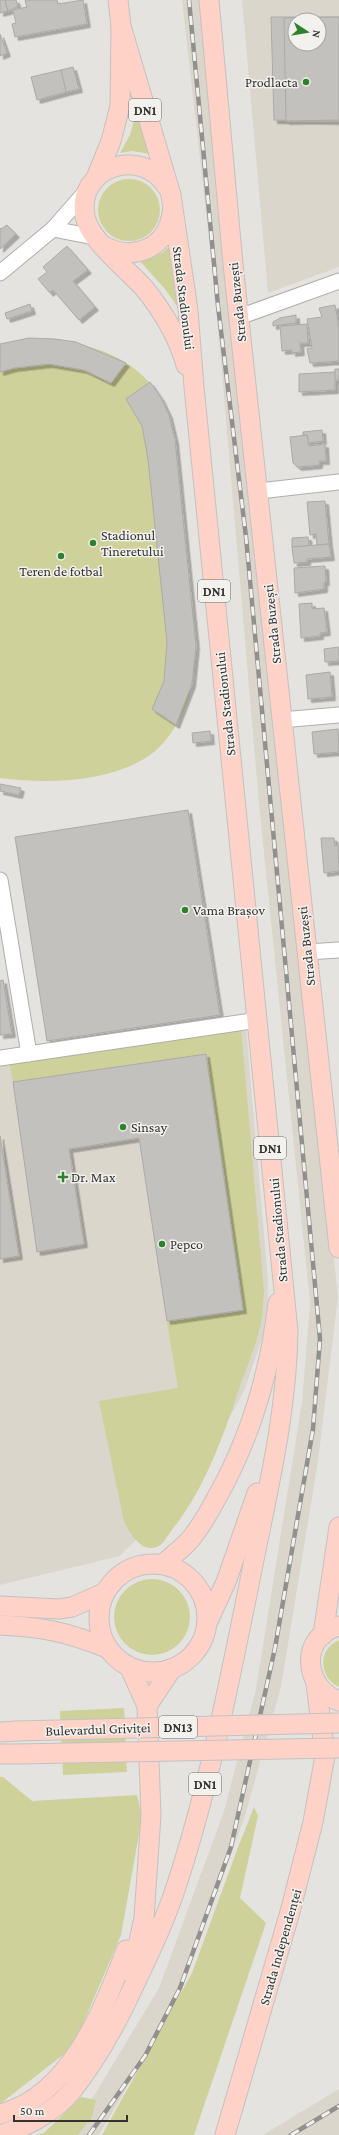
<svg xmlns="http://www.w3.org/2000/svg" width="339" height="2135" font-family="'Crimson Pro',serif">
<defs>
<filter id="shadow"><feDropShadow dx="3.5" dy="3.5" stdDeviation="0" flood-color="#0004"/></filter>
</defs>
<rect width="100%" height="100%" fill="#e5e3e0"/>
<g fill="#dbd6cc" fill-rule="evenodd">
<path d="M182 0H208L236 303 338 1297 318 1461 281 1687 245 1816 178 2000 99 2135H65L95 2094 159 1988 224 1811 256 1689 302 1402 310 1303 259 804 215 291Z"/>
<path d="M242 0H339V267L268 293ZM295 20H319V44H295Z"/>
<path d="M245 1016 268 1280 267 1324 244 1391 208 1457 152 1524 120 1556 0 1585V1054Z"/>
<path d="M339 2089V2135H263Z"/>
</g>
<g fill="#ced199">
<path d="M139 103 151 154 132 151 120 153 130 135Z"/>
<circle cx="129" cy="210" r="31"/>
<path d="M172 244 179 309 165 289 139 260 162 253Z"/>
<path d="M29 338C77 339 133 352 160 397 168 410 171 426 175 440 180 489 185 539 190 588 193 613 198 640 195 666 192 699 175 741 144 759 102 783 47 784 0 778V344Z"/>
<path d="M241 1029 264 1292C263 1302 263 1312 261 1322 257 1344 247 1366 240 1386 223 1437 205 1489 171 1531 166 1538 161 1549 151 1548 138 1548 130 1532 124 1522L99 1401 178 1388 167 1321 243 1310 206 1054 13 1082 9 1062Z"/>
<circle cx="152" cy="1617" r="38"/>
<path d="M339 1640V1687C318 1677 318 1649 339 1640Z"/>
<path d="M124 1708 127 1772 63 1775 60 1711Z"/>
<path d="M0 1777H3L32 1801 137 1795 142 1817 121 1935 73 2047 0 2104Z"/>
<path d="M254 1807 258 1816 240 1898 266 1923 194 2135H102L192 1973 237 1850Z"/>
<path d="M81 2097 96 2100 92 2117 78 2135H36L44 2133Z"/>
</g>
<g fill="#c3c1be" stroke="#acaaa7" fill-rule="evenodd" filter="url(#shadow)">
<path d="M0 0H5L8 11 0 13Z"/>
<path d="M5 0H16L18 6 8 11Z"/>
<path d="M25 0H57L58 4 83 0 87 24 15 37 12 24 16 23 13 10 27 7Z"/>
<path d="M271 17H339V121L274 120ZM295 20H319V44H295Z"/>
<path d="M339 17V120L286 121 284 18ZM295 20H319V44H295Z"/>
<path d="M0 34 7 53 0 56Z"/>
<path d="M73 67 79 89 66 92 61 70Z"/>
<path d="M61 70 66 92 37 100 31 77Z"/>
<path d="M7 225 16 234 0 249V228L1 229Z"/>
<path d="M67 246 88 270 73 281 95 307 79 320 53 290 50 293 38 279 47 272 43 267Z"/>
<path d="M30 304 32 311 7 319 5 313Z"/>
<path d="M335 305 339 328V361L310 363 307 349 312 348 307 319 322 317 319 308Z"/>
<path d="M296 315V323L273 326V322L280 318Z"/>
<path d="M307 324 308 343H300L301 352 292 353V350L282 351 280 326Z"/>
<path d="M29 338 55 339 76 342 126 363 111 383 84 370 49 364 14 368 0 372V344Z"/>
<path d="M335 369H339V380H334Z"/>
<path d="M335 372V390L299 392V374Z"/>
<path d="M150 382 161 398 169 415 175 440 196 646 192 684 176 725 152 709 164 681 167 642 148 459 142 426 126 399Z"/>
<path d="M322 430 323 441 308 443 307 435H303V432Z"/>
<path d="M307 435 309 446 325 444 326 461H319V465L298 467 293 463 290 437Z"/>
<path d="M325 501 329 544 317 545 316 534 310 535 307 502Z"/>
<path d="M308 537 309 546 292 547V538Z"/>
<path d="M329 544 331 557 307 559V562L294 563 292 547Z"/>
<path d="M325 566 326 582H324V589L295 593 294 568Z"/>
<path d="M312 603V609L324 608 327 632 320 633V636L301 638 299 604Z"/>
<path d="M339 647V661L325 662 324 649Z"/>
<path d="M330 672 332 697 308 699 306 675Z"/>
<path d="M338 729 339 752 314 754 312 732Z"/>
<path d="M210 731 211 741 193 743 192 733Z"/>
<path d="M0 784 21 788 19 795 0 791Z"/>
<path d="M188 810 220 1015 47 1041 15 837Z"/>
<path d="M321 838H334L335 846 338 845 339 871 324 873Z"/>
<path d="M3 980 12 1034 0 1035V981Z"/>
<path d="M206 1054 243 1310 167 1321 139 1138 69 1149 84 1244 37 1252 13 1082Z"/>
<path d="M0 1136 19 1256 0 1259Z"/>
</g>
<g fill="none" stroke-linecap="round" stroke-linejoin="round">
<defs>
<g id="minor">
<path d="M53 229 94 237"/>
<path d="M0 273 53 229 89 188"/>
<path d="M239 317 339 281"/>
<path d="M259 491 339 482"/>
<path d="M281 720 339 715"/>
<path d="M0 880 29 1054"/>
<path d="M307 952 339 950"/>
<path d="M0 1058 258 1020"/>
</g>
<g id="major">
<path d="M209 0 233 264 339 1248"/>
<path d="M96 178 111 141 120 106 121 26 118 0"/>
<path d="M167 187C142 145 76 167 85 216 89 240 127 269 144 288 162 310 178 337 186 365"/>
<path d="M104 246C134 262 167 248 172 213"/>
<circle cx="153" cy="1618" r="54"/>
<path d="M163 1564C171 1557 180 1550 188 1542 199 1530 208 1514 216 1499 250 1439 270 1372 278 1303"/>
<path d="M0 1606 59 1609 72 1607 104 1593"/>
<path d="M208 1621 226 1582 257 1493"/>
<path d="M0 1625C44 1627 66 1632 107 1648"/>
<path d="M339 1626C299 1636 303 1688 339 1701"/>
<path d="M323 1635 339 1527"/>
<path d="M147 1706 171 1670"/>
<path d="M0 1732 17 1731"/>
<path d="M0 1754H17"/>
<path d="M130 1972 137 1950 144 1918 151 1815 147 1706 130 1668"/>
<path d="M0 2114C69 2097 104 2010 126 1950"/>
<path d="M0 2135C27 2126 52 2114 71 2092 99 2057 120 2017 138 1977 152 1948 166 1918 176 1887 209 1787 229 1683 250 1580 266 1498 287 1415 288 1331L194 387 188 310 171 195 121 26"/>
<path d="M225 2135 290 1912 313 1822 325 1756 316 1684"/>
</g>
</defs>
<use href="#minor" stroke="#afaeaa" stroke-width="17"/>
<use href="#major" stroke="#c2c2c2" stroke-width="21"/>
<use href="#minor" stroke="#fff" stroke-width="15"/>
<use href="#major" stroke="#ffd2c8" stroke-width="19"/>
<defs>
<g id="rail">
<path d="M89 2135 145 2056 180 1988 231 1847 275 1648 313 1429 320 1339 246 537 218 306 189 0"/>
<path d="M291 2135 339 2106"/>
</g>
</defs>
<use href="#rail" stroke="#92908e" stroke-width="4.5"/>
<use href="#rail" stroke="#f2f1ed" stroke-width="3" stroke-dasharray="9" stroke-linecap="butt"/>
<defs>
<g id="major-bridge">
<path d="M17 1731 339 1723"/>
<path d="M17 1754 339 1748"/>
</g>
</defs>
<use href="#major-bridge" stroke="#c2c2c2" stroke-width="21" stroke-linecap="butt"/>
<use href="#major-bridge" stroke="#ffd2c8" stroke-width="19"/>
</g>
<g fill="#2e822e" stroke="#f2f1ed" stroke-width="1.5">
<circle cx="306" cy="82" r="4"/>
<circle cx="93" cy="543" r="4"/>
<circle cx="61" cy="556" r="4"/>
<circle cx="185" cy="910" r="4"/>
<circle cx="123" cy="1127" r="4"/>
<path d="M61 1171h4v4h4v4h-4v4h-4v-4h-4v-4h4z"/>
<circle cx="162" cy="1244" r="4"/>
</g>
<g text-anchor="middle" stroke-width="3" stroke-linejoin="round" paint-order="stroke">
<g fill="#f2f1ed" stroke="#6d6c6a" stroke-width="1">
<rect x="129" y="99" width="32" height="22" rx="3"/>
<rect x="198" y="580" width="32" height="22" rx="3"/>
<rect x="254" y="1137" width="32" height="22" rx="3"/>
<rect x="159" y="1716" width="38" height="22" rx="3"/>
<rect x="189" y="1773" width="32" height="22" rx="3"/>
</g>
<g font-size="13" font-weight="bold" fill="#343332">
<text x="145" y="115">DN1</text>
<text x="214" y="596">DN1</text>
<text x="270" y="1153">DN1</text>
<text x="178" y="1732">DN13</text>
<text x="205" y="1789">DN1</text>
</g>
<g font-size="14" fill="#343332" stroke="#f2f1ed" text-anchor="start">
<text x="298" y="87" text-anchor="end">Prodlacta</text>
<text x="101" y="540">Stadionul<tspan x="101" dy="16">Tineretului</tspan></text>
<text x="61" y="576" text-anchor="middle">Teren de fotbal</text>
<text x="193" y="915">Vama Brașov</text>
<text x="131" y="1132">Sinsay</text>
<text x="71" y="1182">Dr. Max</text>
<text x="170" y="1249">Pepco</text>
</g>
<g font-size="14" fill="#343332" stroke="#f2f1ed">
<text transform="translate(184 298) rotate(83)" y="5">Strada Stadionului</text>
<text transform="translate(237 302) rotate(-96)" y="5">Strada Buzești</text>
<text transform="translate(272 624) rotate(-96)" y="5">Strada Buzești</text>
<text transform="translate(225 704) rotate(-96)" y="5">Strada Stadionului</text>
<text transform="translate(306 946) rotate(-96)" y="5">Strada Buzești</text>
<text transform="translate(278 1230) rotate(-95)" y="5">Strada Stadionului</text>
<text transform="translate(98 1729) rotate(-2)" y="5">Bulevardul Griviței</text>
<text transform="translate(280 1947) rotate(-74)" y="5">Strada Independenței</text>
</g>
</g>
<g transform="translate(307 32) rotate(102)"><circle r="19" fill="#f2f1ed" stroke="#a6a5a2"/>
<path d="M0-3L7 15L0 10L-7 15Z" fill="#2e822e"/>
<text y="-6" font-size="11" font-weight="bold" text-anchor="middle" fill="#343332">N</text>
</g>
<path d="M14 2115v6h113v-6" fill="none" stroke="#343332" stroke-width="2"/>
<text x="20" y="2115" font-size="12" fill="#343332" stroke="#f2f1ed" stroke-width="3" paint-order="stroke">50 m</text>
</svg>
